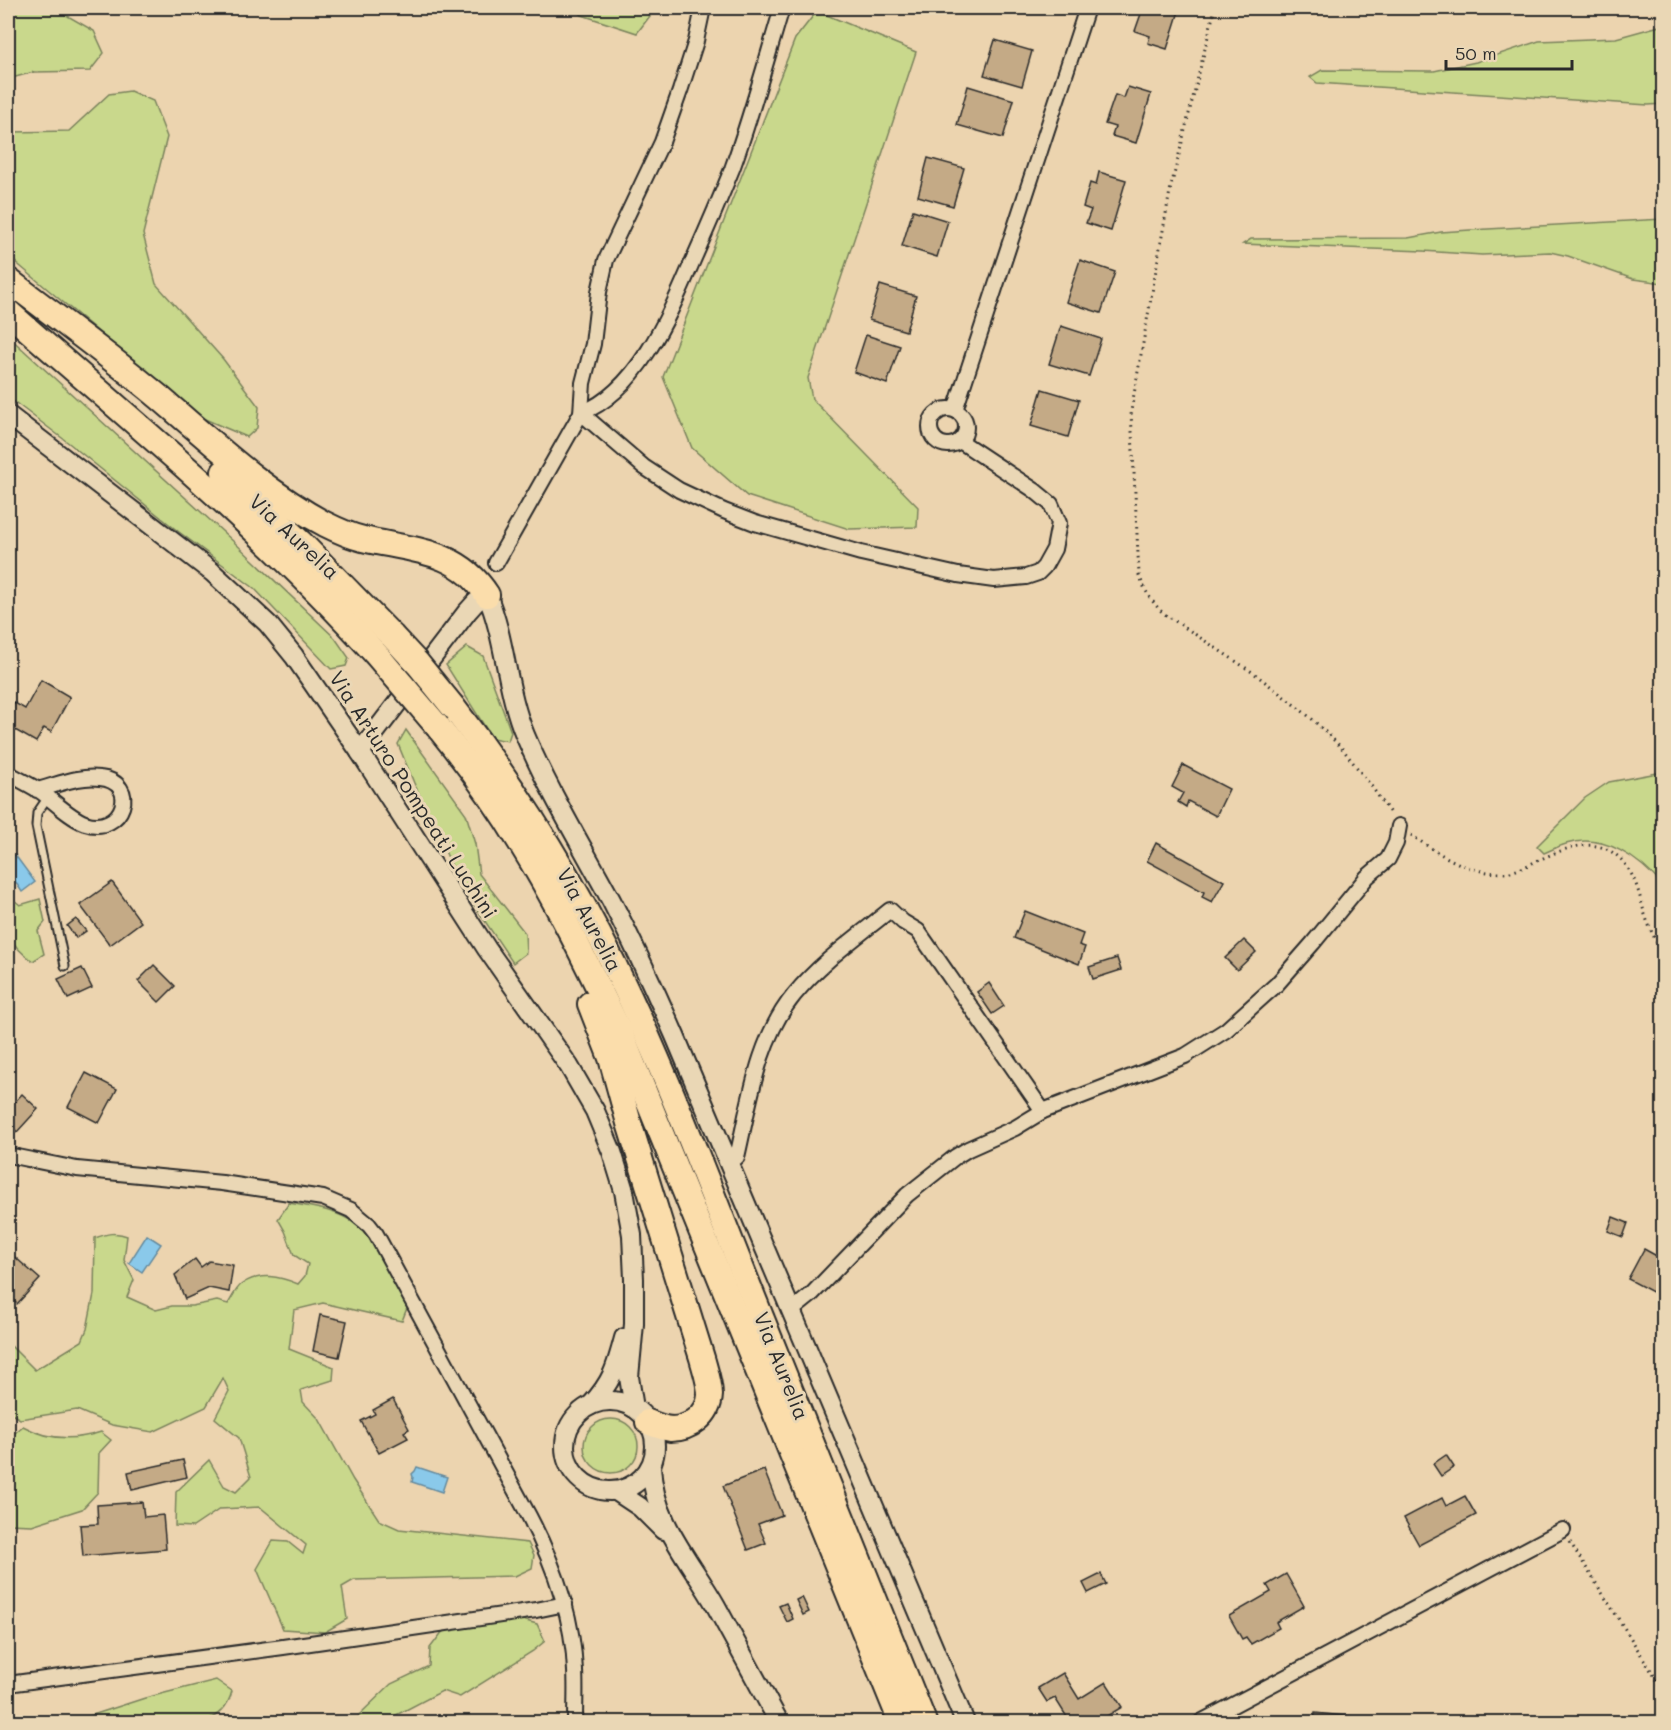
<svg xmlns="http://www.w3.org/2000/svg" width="1671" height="1730" font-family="Mali,sans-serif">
<rect width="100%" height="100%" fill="#ecd4af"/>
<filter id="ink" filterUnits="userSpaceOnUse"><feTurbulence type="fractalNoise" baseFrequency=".0167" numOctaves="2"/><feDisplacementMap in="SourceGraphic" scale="12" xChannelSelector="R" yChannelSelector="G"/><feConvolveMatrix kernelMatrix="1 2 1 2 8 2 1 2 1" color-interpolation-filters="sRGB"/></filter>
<g filter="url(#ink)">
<g fill="#c9d88c" stroke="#7a825c" stroke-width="1.5">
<path d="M8 8H54L94 31 104 53 90 71 34 72 8 79Z"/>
<path d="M574 8H656L637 33 582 15Z"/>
<path d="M817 11 916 52 808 378 812 399 918 507 917 527 849 529 747 496 692 448 663 377 795 39Z"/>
<path d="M1663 25V104L1648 105 1317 83 1310 77 1322 70 1434 71 1476 62 1539 41 1616 38Z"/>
<path d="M130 91 153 101 167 137 143 234 156 284 223 359 259 407 257 428 247 437 200 417 8 256V129L12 132 69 131 109 94Z"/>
<path d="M1663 219V283L1633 279 1568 256 1550 252 1482 255 1423 251 1243 244 1251 239 1408 238 1441 232 1470 230Z"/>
<path d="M8 336 234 542 335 638 349 658 346 666 331 669 254 588 179 532 70 444 8 397Z"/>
<path d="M467 647 483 656 511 732 508 741 492 738 446 665Z"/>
<path d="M406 730 466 814 475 844 479 874 525 933 526 953 513 963 460 884 414 783 398 744Z"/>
<path d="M1663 772V886C1640 859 1604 832 1566 844 1559 846 1551 850 1544 853L1537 846 1585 798 1609 782Z"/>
<path d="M8 895 20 905 40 899 45 922 38 931 44 954 33 961C3 941 7 927 8 895Z"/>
<path d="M289 1203C313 1207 337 1210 356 1224 372 1234 397 1289 407 1308L402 1321 323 1303 294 1310 289 1349 334 1367 333 1380 301 1390 303 1402 319 1419 353 1480 379 1520 399 1529 528 1543 534 1555 532 1568 515 1576 354 1580 342 1587 347 1619 325 1632 283 1629 257 1569 273 1541 288 1542 303 1554 306 1545 260 1507 220 1509 193 1527 175 1526 176 1492 209 1460 224 1486 236 1492 251 1477 239 1438 215 1418 229 1391 223 1378 206 1407 153 1432 112 1425 77 1410 20 1419 8 1412V1343L35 1370 82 1341 87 1329 94 1294 95 1238C106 1234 116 1231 127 1236L124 1260 134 1280 127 1297 156 1310 172 1306H192L217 1301 228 1304C232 1298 236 1288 242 1284 260 1272 279 1276 298 1284L305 1276 308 1264 294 1255 285 1231 278 1219Z"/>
<circle cx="611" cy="1446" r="27"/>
<path d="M23 1426C48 1440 74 1441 101 1432L111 1440 99 1453 98 1492 82 1509 32 1525 8 1524V1439Z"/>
<path d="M519 1619 537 1624 545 1641 533 1651 460 1697 442 1691 383 1722H360L359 1715 391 1684 429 1666 430 1648 443 1631Z"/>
<path d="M216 1680 232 1691C228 1708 218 1717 202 1722H71L145 1698Z"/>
</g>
<g fill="#8ac9ea" stroke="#648a9e" stroke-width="1.5">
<path d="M15 855 35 882 22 892 8 871V860Z"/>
<path d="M147 1235 161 1244 142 1272 129 1263Z"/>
<path d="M417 1467 447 1477 442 1492 412 1482 413 1477 412 1474 415 1471Z"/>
</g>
<g fill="#c4aa86" stroke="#2b2b2b" stroke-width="1.5">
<path d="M1143 8H1180L1167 49 1148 43 1150 36 1135 31Z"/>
<path d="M995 40 1032 51 1022 86 984 75Z"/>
<path d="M968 86 1014 100 1003 138 957 125Z"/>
<path d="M1128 87 1151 94 1136 143 1112 136 1115 127 1105 124 1115 95 1124 98Z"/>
<path d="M928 158 964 168 953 206 918 196Z"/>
<path d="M1099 172 1126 180 1111 231 1086 223 1091 210 1083 207 1090 183 1096 185Z"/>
<path d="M913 210 948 221 937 257 902 246Z"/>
<path d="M1080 260 1115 272 1101 313 1066 302Z"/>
<path d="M880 285 916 296 906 331 869 320Z"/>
<path d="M1061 326 1101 339 1089 376 1049 364Z"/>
<path d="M866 335 900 346 887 384 854 372Z"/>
<path d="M1042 389 1079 400 1068 437 1031 426Z"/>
<path d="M41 680 70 697 51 732 44 728 36 742 8 726V699L25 709Z"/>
<path d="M1183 765 1229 789 1216 816 1188 801 1186 807 1178 802 1183 793 1172 787Z"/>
<path d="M1156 843 1224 881 1212 902 1202 897 1204 892 1147 861Z"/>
<path d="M112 882 141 922 110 945 80 905Z"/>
<path d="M1025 911 1083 934 1079 945 1085 947 1079 964 1014 938Z"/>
<path d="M76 919 86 931 76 938 67 926Z"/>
<path d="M1244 940 1256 952 1237 970 1225 958Z"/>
<path d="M1117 958 1121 970 1093 979 1089 967Z"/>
<path d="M154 965 175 986 159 1002 138 981Z"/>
<path d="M82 968 92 988 68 999 58 979Z"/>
<path d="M989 983 1004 1006 992 1014 977 992Z"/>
<path d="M86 1073 117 1089 99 1123 68 1107Z"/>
<path d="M22 1094 38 1109 17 1132 8 1122V1109Z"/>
<path d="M1613 1217 1628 1223 1623 1237 1608 1231Z"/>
<path d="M1644 1249 1664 1260V1298L1628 1279Z"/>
<path d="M8 1251 40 1279 17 1304 8 1296Z"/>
<path d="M195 1259 201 1267 209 1261 233 1265 229 1292 209 1288 185 1299 175 1275Z"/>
<path d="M320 1315 347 1321 339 1357 313 1351Z"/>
<path d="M393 1399 409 1429 404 1432 408 1438 379 1453 361 1421 375 1414 373 1410Z"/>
<path d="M1446 1455 1454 1467 1441 1476 1433 1464Z"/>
<path d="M183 1460 187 1477 132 1490 128 1472Z"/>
<path d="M764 1470 782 1515 758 1524 766 1543 748 1550 723 1486Z"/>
<path d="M1465 1496 1476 1515 1419 1545 1404 1518 1442 1498 1446 1506Z"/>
<path d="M142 1502 144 1517 163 1515 166 1549 83 1556 80 1525 98 1524 97 1505Z"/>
<path d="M1101 1574 1106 1584 1088 1593 1083 1583Z"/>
<path d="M1286 1574 1304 1606 1276 1622 1279 1628 1251 1644 1246 1637 1242 1639 1229 1616 1271 1592 1267 1585Z"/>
<path d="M802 1597 809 1612 803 1615 796 1600Z"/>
<path d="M786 1603 793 1619 787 1622 779 1606Z"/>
<path d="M1063 1673 1079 1699 1106 1682 1122 1707 1097 1722H1070L1055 1698 1047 1702 1038 1688Z"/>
<path d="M1315 1713 1354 1717V1722H1314Z"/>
</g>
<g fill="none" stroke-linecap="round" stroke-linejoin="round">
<defs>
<path id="lane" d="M48 797 37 813 36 826 65 966"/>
<g id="street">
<path d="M703 8 696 41 680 91 662 142 606 260 599 292 593 344 583 383 581 413 644 467 679 490 724 511 755 523 861 553 958 575 994 580 1026 577 1038 573 1044 567 1054 549 1059 523 1051 504 1034 490 960 441"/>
<circle cx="948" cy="427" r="18"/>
<path d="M955 410 1087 8"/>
<path d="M496 563 581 413C639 391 671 311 694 258 707 229 720 199 732 169 751 117 766 61 782 8"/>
<path d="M8 773C18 779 30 785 40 791 54 801 69 817 85 823 123 836 141 782 100 778 80 775 57 785 37 790"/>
<path d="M8 1155 77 1169 222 1183 323 1198 351 1210 369 1225 376 1234 529 1516C554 1564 573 1616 575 1671 576 1688 575 1705 575 1722"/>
<path d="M729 1164 737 1157C750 1102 757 1040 794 995 821 962 857 937 890 910L903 922 918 931 1043 1111"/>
<path d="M790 1312 811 1295 907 1195 955 1157 968 1149 1015 1128 1043 1111 1185 1056 1226 1030 1277 984 1313 943 1367 877 1388 859 1396 843 1399 826"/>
<path d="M8 1684 283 1647 536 1610 565 1604"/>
<path d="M1201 1722 1563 1530"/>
</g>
<g id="secondary">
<path d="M8 415 212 572 268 624 294 656 360 752 487 949 569 1066 595 1111 612 1152 624 1191 632 1235 634 1279V1324L629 1377 634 1408"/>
<path d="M360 752 467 612 476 602 487 595C506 640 506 690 525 735 549 792 582 846 611 900 634 945 655 990 675 1036L965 1722"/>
<circle cx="610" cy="1446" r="45"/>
<path d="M591 1405C612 1382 616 1368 624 1338"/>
<path d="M651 1466C653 1521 690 1560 716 1606 737 1644 758 1684 779 1722"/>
<path d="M616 1491 640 1507 663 1530"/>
</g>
<g id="highway">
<path d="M8 280C59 319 110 356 159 397 212 442 263 491 325 524 337 530 350 536 363 539 410 550 458 549 487 595"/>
<path d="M8 312C133 422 263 528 375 653"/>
<path d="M224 472 300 542 392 636"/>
<path d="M453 707C522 796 581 893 629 996 670 1084 705 1176 741 1267 802 1419 862 1571 924 1722"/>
<path d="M438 727C468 764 496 802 520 842 558 903 589 968 620 1032L901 1722"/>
<path d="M590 1004 611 1058 629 1123 702 1358C705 1369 710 1383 710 1395 709 1415 690 1429 671 1429 663 1428 655 1425 648 1422"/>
</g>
</defs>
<use href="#lane" stroke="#2b2b2b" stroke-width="11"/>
<use href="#street" stroke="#2b2b2b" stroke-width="18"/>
<use href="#secondary" stroke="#2b2b2b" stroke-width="22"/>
<use href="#highway" stroke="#2b2b2b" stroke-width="28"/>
<g stroke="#2b2b2b" stroke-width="3" stroke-dasharray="1.5 4.5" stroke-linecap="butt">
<path d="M1215 8 1170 191 1131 411 1139 575C1145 591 1151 601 1163 613L1255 674 1311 718 1341 747 1372 787 1390 813"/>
<path d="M1411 835C1438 853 1465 872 1498 873 1514 874 1527 865 1541 859 1570 846 1601 834 1625 864 1639 882 1640 903 1648 923 1653 935 1658 946 1664 957"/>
<path d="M1570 1542 1664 1691"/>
</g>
<use href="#lane" stroke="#ead7b5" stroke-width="7"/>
<use href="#street" stroke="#ead7b5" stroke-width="14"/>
<use href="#secondary" stroke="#ead7b5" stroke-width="18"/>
<use href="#highway" stroke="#fbddab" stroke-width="24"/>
<defs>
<g id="highway-bridge">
<path d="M392 636 418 664 453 707"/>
<path d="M375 653 438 727"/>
</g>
</defs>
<use href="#highway-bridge" stroke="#2b2b2b" stroke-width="28" stroke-linecap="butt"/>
<use href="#highway-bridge" stroke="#fbddab" stroke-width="24"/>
</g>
</g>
<g text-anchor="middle" stroke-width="6" stroke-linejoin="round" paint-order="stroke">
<g font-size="21" fill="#2b2b2b" stroke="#ead7b5">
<text transform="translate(294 537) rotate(43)" y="7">Via Aurelia</text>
<text transform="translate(413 795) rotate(57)" y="7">Via Arturo Pompeati Luchini</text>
<text transform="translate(589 920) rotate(62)" y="7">Via Aurelia</text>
<text transform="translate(781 1366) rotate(68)" y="7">Via Aurelia</text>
</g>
</g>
<rect width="1671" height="1730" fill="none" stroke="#ead7b5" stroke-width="30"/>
<rect x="15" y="15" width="1641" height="1700" fill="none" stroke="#2b2b2b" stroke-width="2" filter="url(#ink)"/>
<path d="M1446 60v9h126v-9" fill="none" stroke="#2b2b2b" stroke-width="3"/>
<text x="1455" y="60" font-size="18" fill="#2b2b2b" stroke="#ead7b5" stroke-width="4.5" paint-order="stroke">50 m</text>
</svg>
